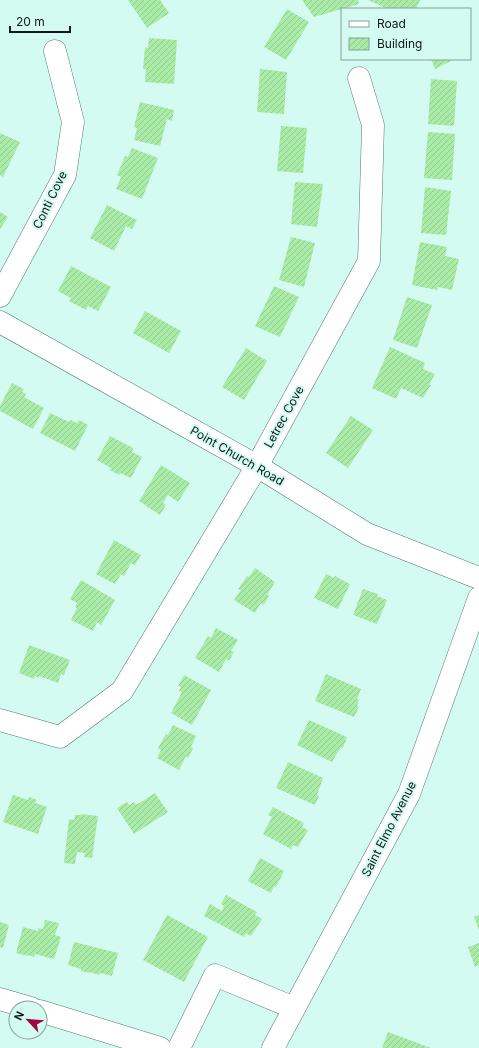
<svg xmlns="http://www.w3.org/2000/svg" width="479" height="1048" font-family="Inter,sans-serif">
<defs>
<pattern id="building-hatch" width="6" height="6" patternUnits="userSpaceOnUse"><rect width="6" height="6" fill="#aaeca7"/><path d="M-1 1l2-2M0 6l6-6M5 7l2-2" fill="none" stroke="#91ca8f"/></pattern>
</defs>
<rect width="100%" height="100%" fill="#d4fbf1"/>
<g fill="url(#building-hatch)">
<path d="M128 0H160L169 13 147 28Z"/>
<path d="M302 0H358L359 4 314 17Z"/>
<path d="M368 0H420L416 9H388Z"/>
<path d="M287 9 309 22 286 60 264 47Z"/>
<path d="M149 38 177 40 174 84 145 82 146 69H143L145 47 148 48Z"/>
<path d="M431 59H455L435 69Z"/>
<path d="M260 69 287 72 284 114 257 112Z"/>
<path d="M431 79 457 81 454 126 428 124Z"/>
<path d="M140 102 174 110 172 121 167 119 160 146 134 140 137 128 134 127Z"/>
<path d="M281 126 307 128 303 173 277 171Z"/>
<path d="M428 132 455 134 452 180 424 178Z"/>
<path d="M0 133 20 142 3 177 0 175Z"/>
<path d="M132 148 158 158 142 199 116 189 121 177 117 175 125 156 128 157Z"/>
<path d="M295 182 323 184 317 227 291 224Z"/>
<path d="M425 187 451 191 446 235 421 233Z"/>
<path d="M107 205 137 220 132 229 126 226 114 251 90 238Z"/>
<path d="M0 212 8 217 0 229Z"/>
<path d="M291 237 315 243 304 287 279 280Z"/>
<path d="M420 242 447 247 445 256 459 259 452 290 438 287 437 290 412 285Z"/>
<path d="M71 266 111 287 98 311 88 306 86 310 69 301 71 298 58 291Z"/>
<path d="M274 286 299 297 280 337 255 326Z"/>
<path d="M407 297 432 305 417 348 393 340Z"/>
<path d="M145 311 181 331 169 353 133 333Z"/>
<path d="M390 347 425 363 423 369 435 374 429 385H431L423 398 401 388 396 399 372 388Z"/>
<path d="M246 348 267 361 244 400 222 387Z"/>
<path d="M12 383 24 389 22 392 26 394 24 397 44 408 33 429 0 411V406Z"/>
<path d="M50 413 69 422 71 420 77 423 79 420 88 425 75 451 40 433Z"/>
<path d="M351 416 373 430 348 468 326 453Z"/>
<path d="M110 436 133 448 132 452 142 457 131 478 120 473 119 475 110 470 111 468 97 460Z"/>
<path d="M161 465 190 483 178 502 168 495 163 503 166 505 160 515 139 501Z"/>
<path d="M114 540 141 555 135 565 131 563 124 576 121 574 115 584 96 574Z"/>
<path d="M255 568 275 582 267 595 269 596 264 605 261 603 255 613 234 600 241 590 238 589 247 576 249 577Z"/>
<path d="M326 574 334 578 335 576 350 584 338 609 314 598Z"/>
<path d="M81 580 115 600 101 625 97 622 93 631 71 620 77 608 75 607 77 603 70 599Z"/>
<path d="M363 589 378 594 377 596 387 600 377 624 353 615Z"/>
<path d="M216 628 238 640 231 651 234 652 229 661 226 659 219 672 195 658 208 636 211 638Z"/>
<path d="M29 645 70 660 64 675 61 674 58 683 39 676V678L35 676 34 679 19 673Z"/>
<path d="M326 674 361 689 357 699 359 700 357 706 359 707 354 717 315 701Z"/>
<path d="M184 675 211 690 192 725 171 713 182 692 179 691 181 687 178 686Z"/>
<path d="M309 720 347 737 343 748 341 747 332 762 297 745Z"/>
<path d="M173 725 196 736 191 747 193 748 188 758 186 756 179 770 157 758 161 750 158 748 166 734 168 735Z"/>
<path d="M288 762 323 778 317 795 319 796 315 805 276 788Z"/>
<path d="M155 793 168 812 134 834 117 808 127 802 129 805 134 802 136 805Z"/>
<path d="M13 795 28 800 29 797 37 800 35 803 47 807 38 834 3 822Z"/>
<path d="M273 807 304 823 302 827 308 830 298 847 293 845 291 849 263 834 272 817 268 815Z"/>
<path d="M81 814 98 816 92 858 84 857 85 853 77 852 75 864 64 863 69 819 74 820 75 815H81Z"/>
<path d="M260 858 284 871 276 887 274 886 271 893 248 881Z"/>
<path d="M226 895 257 912 255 915 262 919 251 936 246 933 244 937 204 916 210 904 222 911 224 906 221 904Z"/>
<path d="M167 915 208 937 184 982 143 960Z"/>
<path d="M479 915V930L474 917Z"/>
<path d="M45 920 59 923 55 935 61 937 54 959 35 954 34 957 28 955V956L16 953 23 927 38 931V928L43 929Z"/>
<path d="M0 922 9 925 3 948 0 947Z"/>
<path d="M74 942 118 953 112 976 100 973 99 975 90 972V971L89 973 81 971V969L68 965Z"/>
<path d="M479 943V965L475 967 468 947Z"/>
<path d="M388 1032 431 1048H382Z"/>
</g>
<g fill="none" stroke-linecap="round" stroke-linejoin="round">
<defs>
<g id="minor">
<path d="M0 296 65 175 73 122 55 51"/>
<path d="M0 322 257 466 367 534 479 578"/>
<path d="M0 720 60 737 122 691 257 466 369 261 373 125 359 78"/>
<path d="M0 999 31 1008"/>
<path d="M40 1011 160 1048"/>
<path d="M179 1048 215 975 294 1008"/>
<path d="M273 1048 409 794 479 598"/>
</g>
</defs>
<use href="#minor" stroke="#54786f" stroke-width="23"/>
<use href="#minor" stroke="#fff" stroke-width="22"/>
</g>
<g text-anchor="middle" stroke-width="4" stroke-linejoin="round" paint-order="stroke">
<g font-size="12" fill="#0c1a17" stroke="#d4fbf1">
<text transform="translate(50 200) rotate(-64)" y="4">Conti Cove</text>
<text transform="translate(284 417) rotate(-61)" y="4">Letrec Cove</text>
<text transform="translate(237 456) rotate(30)" y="4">Point Church Road</text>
<text transform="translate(389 829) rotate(-63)" y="4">Saint Elmo Avenue</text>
</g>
</g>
<rect x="341" y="8" width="130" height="52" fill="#d4fbf1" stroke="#84a19a"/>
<rect x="349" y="21" width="20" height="6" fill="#ffffff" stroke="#84a19a"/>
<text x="377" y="28" font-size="12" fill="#0c1a17">Road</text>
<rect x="349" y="38" width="20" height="12" fill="url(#building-hatch)" stroke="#84a19a"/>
<text x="377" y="48" font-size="12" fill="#0c1a17">Building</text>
<g transform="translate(28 1020) rotate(296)"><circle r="19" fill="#d4fbf1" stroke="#84a19a"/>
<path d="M0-3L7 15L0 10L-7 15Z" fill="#a10745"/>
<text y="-6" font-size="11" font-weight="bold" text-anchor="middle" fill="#0c1a17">N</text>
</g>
<path d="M10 26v6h60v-6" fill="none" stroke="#0c1a17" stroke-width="2"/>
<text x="16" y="26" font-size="12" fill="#0c1a17" stroke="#d4fbf1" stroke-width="3" paint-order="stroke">20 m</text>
</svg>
